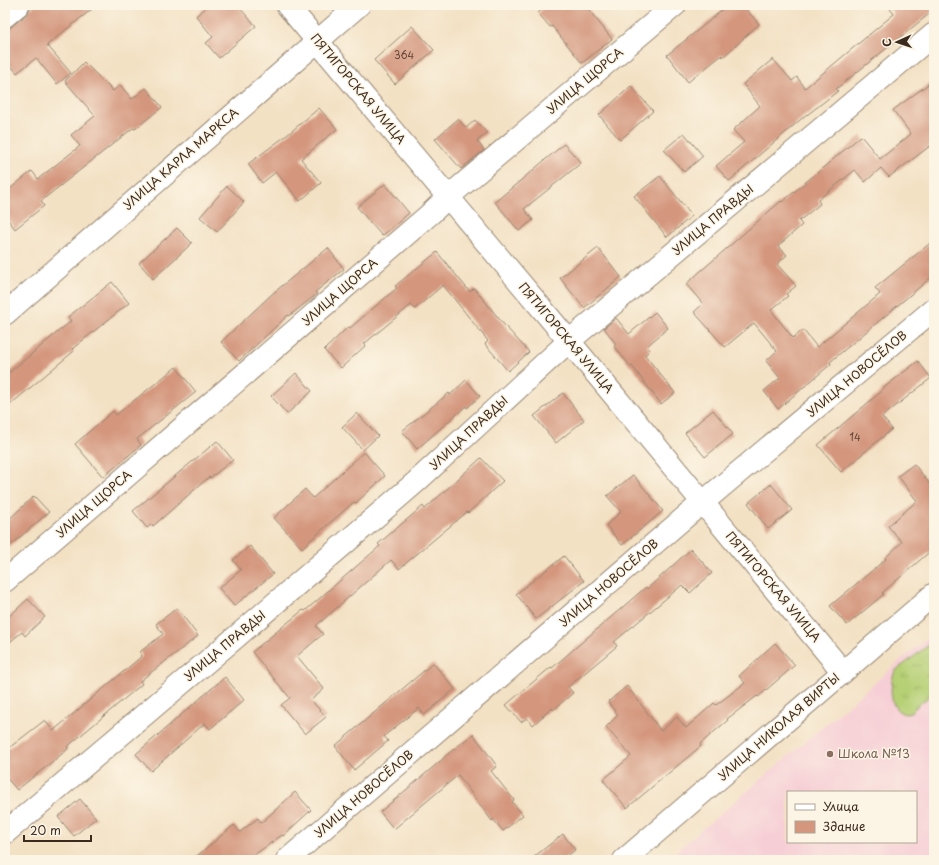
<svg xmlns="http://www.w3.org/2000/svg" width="939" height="865" font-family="'Playpen Sans',sans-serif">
<defs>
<pattern id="grass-tufts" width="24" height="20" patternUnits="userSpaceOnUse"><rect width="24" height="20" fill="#b6d075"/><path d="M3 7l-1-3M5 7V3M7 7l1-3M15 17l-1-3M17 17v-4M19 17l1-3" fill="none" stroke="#9db365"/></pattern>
</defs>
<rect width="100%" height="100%" fill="#fcf5e5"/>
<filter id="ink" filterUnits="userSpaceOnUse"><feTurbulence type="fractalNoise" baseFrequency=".025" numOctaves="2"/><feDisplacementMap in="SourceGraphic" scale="8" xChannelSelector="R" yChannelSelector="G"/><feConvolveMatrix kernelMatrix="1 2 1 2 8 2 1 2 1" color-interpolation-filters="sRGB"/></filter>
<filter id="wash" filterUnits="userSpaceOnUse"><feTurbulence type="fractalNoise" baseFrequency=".012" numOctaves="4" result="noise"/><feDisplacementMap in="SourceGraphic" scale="16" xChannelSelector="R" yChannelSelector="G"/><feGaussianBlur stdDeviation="0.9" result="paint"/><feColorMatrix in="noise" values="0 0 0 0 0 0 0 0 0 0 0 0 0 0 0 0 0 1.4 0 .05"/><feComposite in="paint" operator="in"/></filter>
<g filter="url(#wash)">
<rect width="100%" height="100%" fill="#f3e1c4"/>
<path fill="#f6cfd6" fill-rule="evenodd" d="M934 632V860H666L837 715ZM788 792H916V842H788Z"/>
<path fill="url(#grass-tufts)" stroke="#787d4a" d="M934 641V692L908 714C888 714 889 684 895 671Z"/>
<g id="blocks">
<g fill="#d4977e">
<path d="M35 5H97L47 45 71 73 57 84 36 58 17 73 5 59V32L27 14 30 9Z"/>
<path d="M208 5H237L256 26 219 58 206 43 213 37 196 16Z"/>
<path d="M547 5H585L612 39 582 63 552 26 550 27 538 13Z"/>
<path d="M727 5H742L759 24 723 57 722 55 688 82 667 55 708 22Z"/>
<path d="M887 5H934V10L836 89 838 91 807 115V114L729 181 716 166 744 142 733 130 760 106 743 84 773 59 792 81 797 77 805 88 894 14Z"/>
<path d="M412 26 434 50 395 84 374 60Z"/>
<path d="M84 62 113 91 120 85 132 99 146 88 162 107 135 129 133 128 41 201 44 206 15 229 5 216V193L32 171 38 179 80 146 71 135 95 116 65 81Z"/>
<path d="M934 80V143L889 177 881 168 865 182 855 170 818 200 820 204 799 221 802 225 778 246 787 255 777 264 796 286 786 294 788 296 771 310 793 338 803 330 817 347 880 294 875 288 934 240V275L830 362 831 364 778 409 764 391 780 378 766 361 777 351 754 323 725 347 694 312 703 304 686 284 781 201 782 202 861 136 880 159 911 134 893 110Z"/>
<path d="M631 86 653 111 620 140 599 115Z"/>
<path d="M319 108 337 129 301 159 321 183 300 201 276 172 262 183 248 164 287 135Z"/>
<path d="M458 119 466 128 475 120 487 133 477 141 484 150 461 169 435 139Z"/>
<path d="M684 133 703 156 684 172 664 150Z"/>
<path d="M564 144 581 163 524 209 533 220 519 231 495 202Z"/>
<path d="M660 176 692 216 667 237 634 196Z"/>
<path d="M385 184 409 213 382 236 357 207Z"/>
<path d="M227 186 244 202 217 232 200 217Z"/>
<path d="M177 228 192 243 153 279 139 263Z"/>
<path d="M328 248 344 269 315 292 317 294 289 316 288 315 239 361 221 342 271 295Z"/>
<path d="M598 248 621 277 584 308 560 278Z"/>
<path d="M437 252 470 292 474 288 505 326 529 352 508 371 485 344 488 341 443 285 415 309 411 305 364 344 366 345 341 368 324 350 348 327 350 328 397 288 395 286Z"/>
<path d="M112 282 129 303 72 349 74 351 5 409V376L71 321 68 317Z"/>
<path d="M655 312 668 328 647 346 650 350 645 355 675 393 661 404 632 366 631 367 614 346 616 344 604 328 616 318 629 334Z"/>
<path d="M918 361 931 378 882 417 892 429 841 472 818 445 882 391 881 390Z"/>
<path d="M176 367 196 392 137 439 141 445 103 477 75 444 113 411 116 415Z"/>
<path d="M296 373 312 391 287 414 271 396Z"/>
<path d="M466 380 480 396 467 408 466 406 417 449 402 431 449 393 450 395Z"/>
<path d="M563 393 584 420 556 443 534 416Z"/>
<path d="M713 410 733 434 705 457 685 433Z"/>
<path d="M357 413 378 436 363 450 342 427Z"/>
<path d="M217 441 233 460 210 478 209 477 153 526 152 524 147 528 133 511Z"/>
<path d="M364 452 385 476 356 503 354 502 324 528 302 548 274 518 305 489 313 498Z"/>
<path d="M481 458 503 481 468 513 467 512 399 569 391 560 316 626 323 634 297 656 324 689 311 700 326 717 305 734 281 705 290 698 252 652 303 610 305 611 380 546 378 544 423 506 425 509Z"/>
<path d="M914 464 933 488 934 487V548L882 593 884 594 847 625 830 606 886 559 885 558 902 542 888 526 917 501 898 476Z"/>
<path d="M633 475 663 511 622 545 606 525 621 512 607 496Z"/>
<path d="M771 484 792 510 768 529 748 503Z"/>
<path d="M34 496 49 512 5 550V523Z"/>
<path d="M250 546 273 574 234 606 219 588 241 570 233 560Z"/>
<path d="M691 549 712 573 690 593 682 585 614 642 617 646 568 687 573 693 553 710 552 708 533 725 527 718 521 722 506 705 551 667 552 668 646 587 647 589Z"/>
<path d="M564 556 584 581 536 619 516 594Z"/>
<path d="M28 599 45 617 25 636 22 632 5 646V620Z"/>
<path d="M177 608 198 636 140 681 142 684 67 747 68 749 17 790 5 776V751L45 720 53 731 142 656 140 652 163 634 156 624Z"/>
<path d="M775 643 795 665 758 697 757 696 727 719 728 720 700 744 701 746 627 808 603 780 631 756 606 727 618 715 608 702 627 686 661 731 677 717 686 728 714 703 716 705 745 683 739 676Z"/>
<path d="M433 663 455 689 424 715 419 708 384 736 388 741 354 770 335 746Z"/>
<path d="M225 677 244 700 210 729 205 723 151 771 136 754Z"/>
<path d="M473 734 497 766 491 771 514 800 512 802 523 815 503 831 493 819 492 821 458 775 394 829 380 812 444 758V757Z"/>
<path d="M295 792 311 810 283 836 282 835 247 860H192L234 825 240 832 258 818 261 823Z"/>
<path d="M80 799 96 818 74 836 58 817Z"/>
<path d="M563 834 575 850 562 860H530Z"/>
</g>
</g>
</g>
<g filter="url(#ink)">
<use href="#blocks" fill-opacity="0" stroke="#978671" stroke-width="1"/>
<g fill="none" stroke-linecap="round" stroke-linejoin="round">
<defs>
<g id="minor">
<path d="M287 5 569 341 843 672"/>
<path d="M5 16 18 5"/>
<path d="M5 581 430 214 448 197 675 5"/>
<path d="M5 833 236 637 416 482 569 341 934 34"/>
<path d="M287 860 684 518 934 309"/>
<path d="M624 860 934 594"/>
</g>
<path id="major" d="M5 314 359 5"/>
</defs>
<use href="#minor" stroke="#978671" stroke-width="24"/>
<use href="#major" stroke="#978671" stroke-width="24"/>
<use href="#minor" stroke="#fff" stroke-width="22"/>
<use href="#major" stroke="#fff" stroke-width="22"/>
</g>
</g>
<circle fill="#8d6e63" stroke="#fcf5e5" stroke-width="1.5" cx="830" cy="754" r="4"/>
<g text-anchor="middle" stroke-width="3" stroke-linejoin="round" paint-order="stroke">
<g font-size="10" fill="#614536">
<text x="404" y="59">364</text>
<text x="855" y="441">14</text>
</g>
<g font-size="12" fill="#3b2a1e" stroke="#fcf5e5">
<text transform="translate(585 81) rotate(-40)" y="4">УЛИЦА ЩОРСА</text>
<text transform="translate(358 89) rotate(50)" y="4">ПЯТИГОРСКАЯ УЛИЦА</text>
<text transform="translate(181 159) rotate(-41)" y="4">УЛИЦА КАРЛА МАРКСА</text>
<text transform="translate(713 220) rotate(-40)" y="4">УЛИЦА ПРАВДЫ</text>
<text transform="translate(340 292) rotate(-41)" y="4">УЛИЦА ЩОРСА</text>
<text transform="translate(566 338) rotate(50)" y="4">ПЯТИГОРСКАЯ УЛИЦА</text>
<text transform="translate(857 374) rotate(-40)" y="4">УЛИЦА НОВОСЁЛОВ</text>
<text transform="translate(469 433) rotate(-43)" y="4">УЛИЦА ПРАВДЫ</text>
<text transform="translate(94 504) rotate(-41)" y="4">УЛИЦА ЩОРСА</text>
<text transform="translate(609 583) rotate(-41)" y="4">УЛИЦА НОВОСЁЛОВ</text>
<text transform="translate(773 587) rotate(50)" y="4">ПЯТИГОРСКАЯ УЛИЦА</text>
<text transform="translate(225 646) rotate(-40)" y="4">УЛИЦА ПРАВДЫ</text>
<text transform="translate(779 727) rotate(-41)" y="4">УЛИЦА НИКОЛАЯ ВИРТЫ</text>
<text transform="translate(364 794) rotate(-41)" y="4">УЛИЦА НОВОСЁЛОВ</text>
</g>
<g font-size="12" fill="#785e54" stroke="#fcf5e5" text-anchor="start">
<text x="838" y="758">Школа №13</text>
</g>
</g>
<rect width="939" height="865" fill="none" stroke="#fcf5e5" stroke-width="20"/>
<rect x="787" y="791" width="130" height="52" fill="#fcf5e5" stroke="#afa495"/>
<rect x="795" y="804" width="20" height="6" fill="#ffffff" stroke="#afa495"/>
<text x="823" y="811" font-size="12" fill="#3b2a1e">Улица</text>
<rect x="795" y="821" width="20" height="12" fill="#d4977e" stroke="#afa495"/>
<text x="823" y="831" font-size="12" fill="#3b2a1e">Здание</text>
<g transform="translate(897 42) rotate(267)" stroke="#fcf5e5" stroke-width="3" paint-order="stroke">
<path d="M0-3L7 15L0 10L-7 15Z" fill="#3b2a1e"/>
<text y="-6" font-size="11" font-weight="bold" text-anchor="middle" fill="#3b2a1e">С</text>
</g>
<path d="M24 835v6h67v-6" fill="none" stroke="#3b2a1e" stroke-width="2"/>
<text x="30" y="835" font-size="12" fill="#3b2a1e" stroke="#fcf5e5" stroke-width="3" paint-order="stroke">20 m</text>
</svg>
